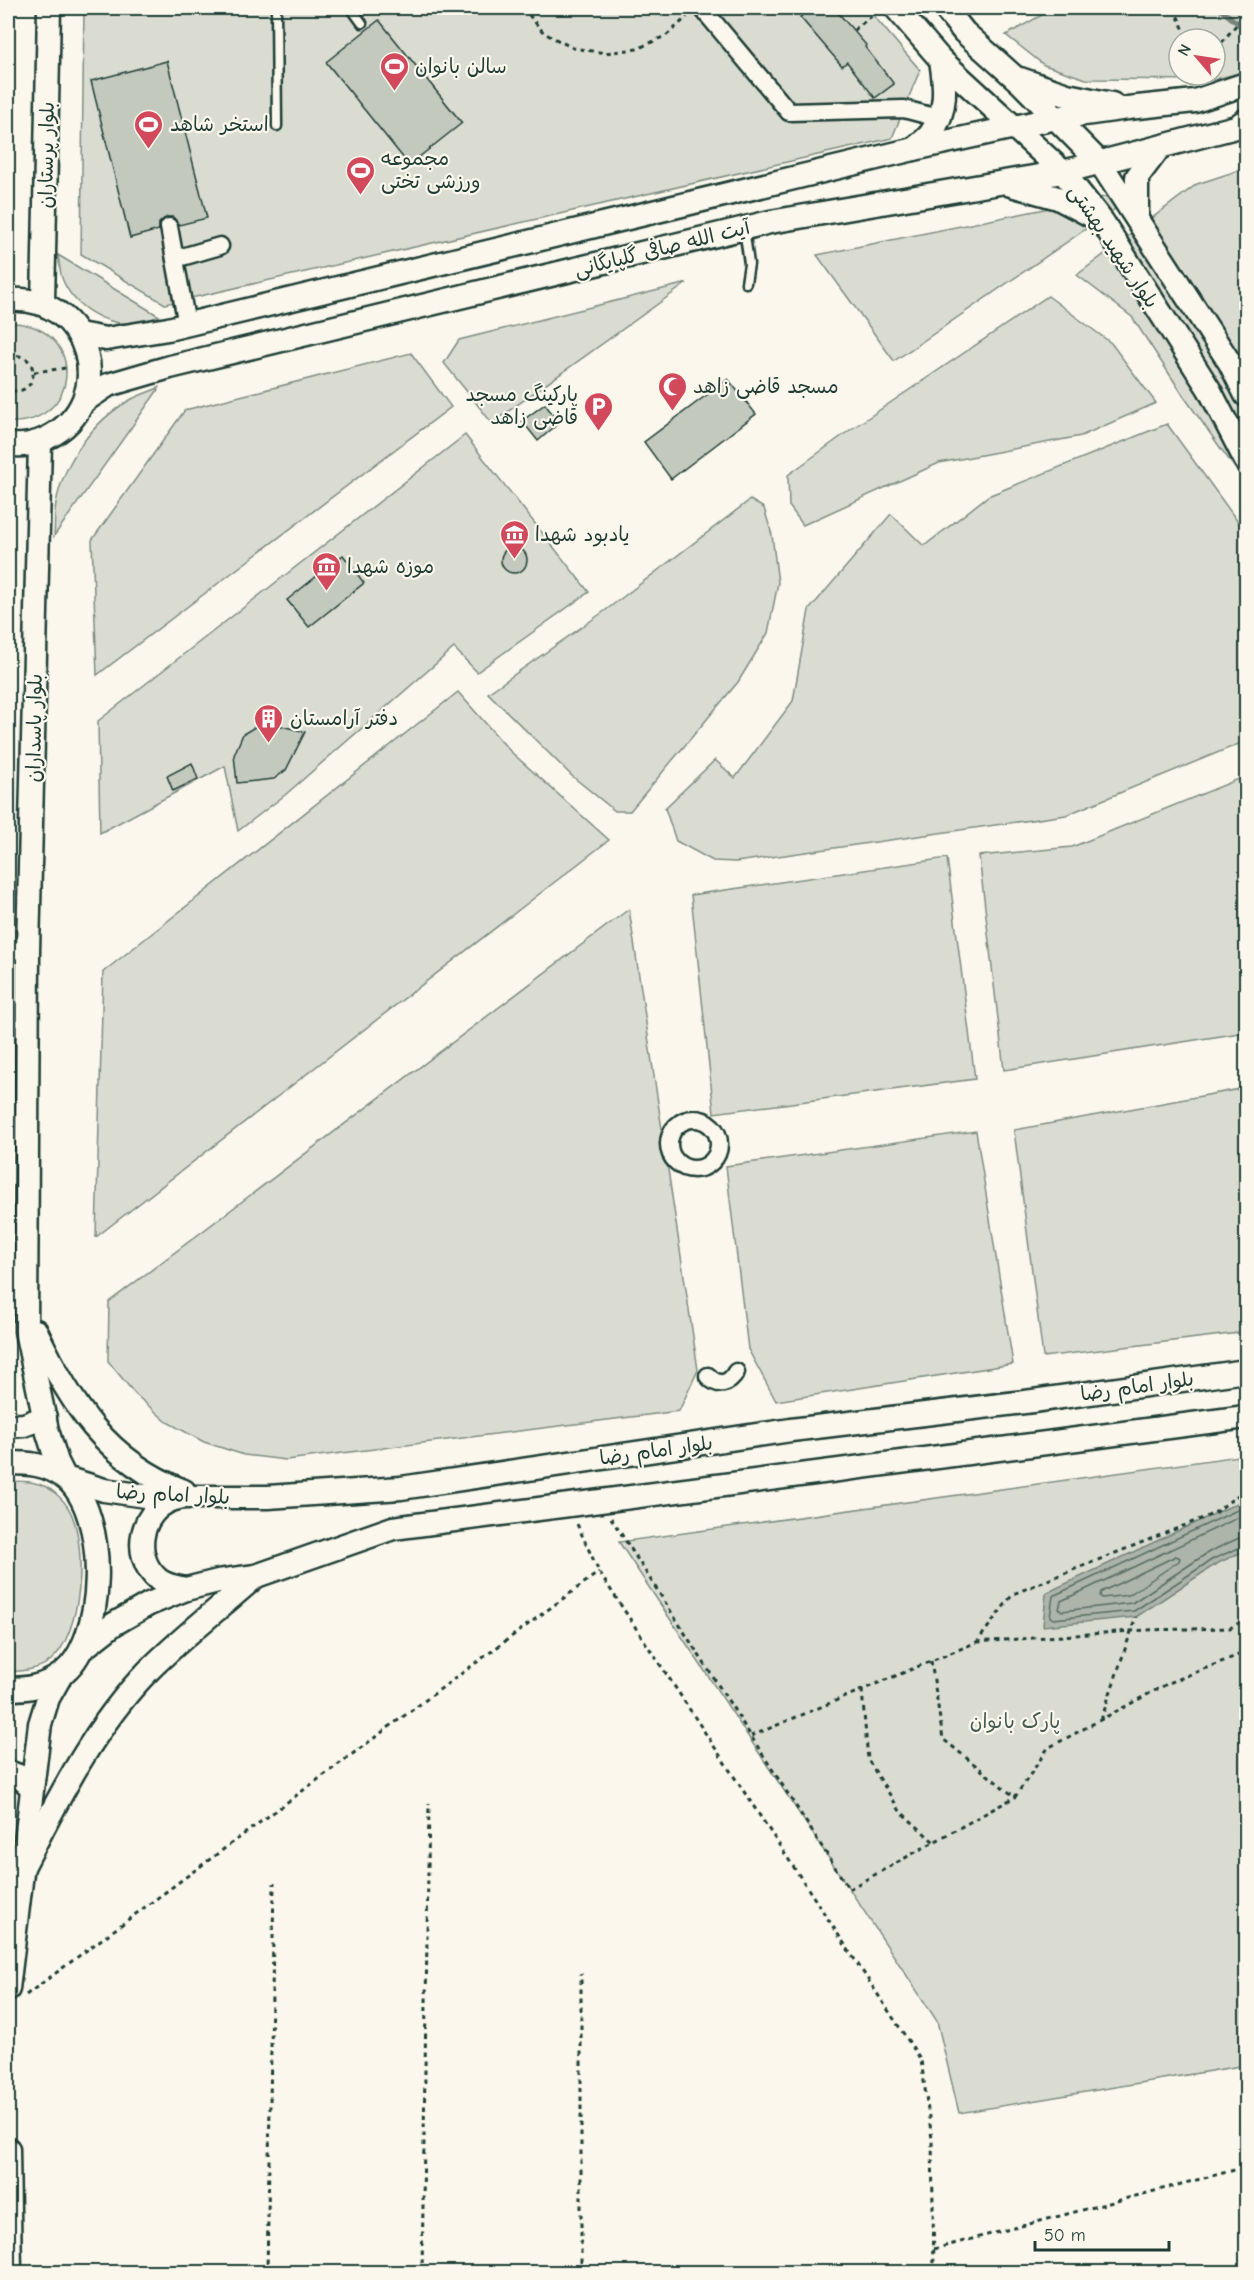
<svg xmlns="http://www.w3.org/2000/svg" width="1254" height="2280" font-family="'Comic Neue','Playpen Sans Arabic',sans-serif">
<rect width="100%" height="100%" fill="#fbf7ec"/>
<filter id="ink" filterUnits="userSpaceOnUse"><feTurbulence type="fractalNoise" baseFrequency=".0167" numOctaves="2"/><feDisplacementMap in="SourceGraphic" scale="12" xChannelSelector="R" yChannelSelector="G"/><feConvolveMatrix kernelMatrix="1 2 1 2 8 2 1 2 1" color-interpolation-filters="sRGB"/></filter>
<g filter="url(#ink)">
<g fill="#dbdcd1" stroke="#7d8c82" stroke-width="1.5" fill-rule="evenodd">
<path d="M84 8H867L920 70 892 138 165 304 81 254Z"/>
<path d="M1054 8H1246V71L1213 80 1086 79 1044 65 1006 35ZM1179 39H1215V75H1179Z"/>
<path d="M1246 168V484L1185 398 1132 317 1077 275 1197 184Z"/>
<path d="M1144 189 894 361 817 255Z"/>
<path d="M58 255 159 316C152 319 144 322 137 323 106 327 73 307 62 278 60 271 59 263 58 255Z"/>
<path d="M687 283 492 423 444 363 459 340Z"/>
<path d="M1048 296 1111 343 1156 403 1081 436 939 463 803 525 789 506 788 475 850 430Z"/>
<path d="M15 323C88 329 80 426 8 422V324Z"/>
<path d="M411 353 451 407 97 675 92 540 185 410Z"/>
<path d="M160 387 54 536C55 525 54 514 56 503 64 461 93 421 130 400 139 395 150 392 160 387Z"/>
<path d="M1167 424 1246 533V741L1066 815 736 862 713 861 676 841 665 808 715 760 735 778 793 701 809 610 891 514 924 546 988 496Z"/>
<path d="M465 435 589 592 477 672 454 648 285 795 238 831 225 766 100 833 98 721Z"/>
<path d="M750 500 764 508 772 535 778 583 768 633 738 682 630 811H615L572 776 488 693 606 610Z"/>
<path d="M458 692 510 751 609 840 96 1237 103 972Z"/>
<path d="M1246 776V1032L1004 1070 979 856 1072 847Z"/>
<path d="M947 858 975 1079 714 1113 691 895Z"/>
<path d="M629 909 698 1370 679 1411 286 1460 244 1455 204 1442 167 1422 135 1394 108 1361 109 1302Z"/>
<path d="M1246 1088V1332L1043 1357 1014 1130Z"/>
<path d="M976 1131 1013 1364 776 1401 748 1349 726 1166Z"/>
<path d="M1246 1455V2065L959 2113 937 2021 619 1542Z"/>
<path d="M8 1481C24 1481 42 1481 55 1493 60 1497 67 1505 70 1511 88 1546 82 1634 51 1660 39 1670 23 1671 8 1672Z"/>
</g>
<path fill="#adb4aa" stroke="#74847b" stroke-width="1.5" d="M1246 1499V1550L1216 1564 1136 1617 1043 1626 1046 1593Z"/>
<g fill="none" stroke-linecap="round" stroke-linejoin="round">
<g stroke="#586d63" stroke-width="1.5">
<path d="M1246 1506 1053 1596 1050 1617 1053 1619 1134 1611 1213 1559 1246 1545"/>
<path d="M1246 1514 1061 1601 1059 1609 1062 1611 1132 1603 1209 1552 1239 1538 1246 1537"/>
<path d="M1176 1556 1180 1558 1179 1561 1129 1595 1102 1598 1100 1596 1101 1592Z"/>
</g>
<path stroke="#74847b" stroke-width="5" d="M1219 8 1246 30"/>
</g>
<g fill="#c4c9be" stroke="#1f3d34" stroke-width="1.5">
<path d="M812 8H834L866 45 865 47 894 84 875 98 847 62 842 66 800 17Z"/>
<path d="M379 20 462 123 409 165 326 62Z"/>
<path d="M167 61 207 218 179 225 173 217H167L159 223V230L130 238 91 81Z"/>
<path d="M728 379 756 414 671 479 644 442Z"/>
<path d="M545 404 559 423 538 441 522 421Z"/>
<circle cx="514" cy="560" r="13"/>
<path d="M343 555 364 583 309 627 287 600Z"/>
<path d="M274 724 305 732 286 770 274 779 237 783 234 755 243 734 258 725Z"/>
<path d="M192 763 198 779 173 791 167 776Z"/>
</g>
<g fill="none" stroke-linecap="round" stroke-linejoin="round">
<defs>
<g id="lane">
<path d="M276 8 277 126"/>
<path d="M351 8 362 23"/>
<path d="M744 228 749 264 746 283"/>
</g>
<g id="street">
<path d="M702 8 789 112 904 109 938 118"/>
<path d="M169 227 187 325"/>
<path d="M175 259 220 246"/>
<path d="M8 950 28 951"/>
<circle cx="694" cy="1144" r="25"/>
<path d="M708 1376C718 1387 729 1385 736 1372"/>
</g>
<g id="secondary">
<path d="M896 8 941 60 1063 172 1102 221 1209 389 1246 461"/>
<path d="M945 8 964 32 1021 83 1101 164 1230 363 1246 395"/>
<path d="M1020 79 1067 95 1112 104"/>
<path d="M914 149C919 144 927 139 931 133 948 111 945 85 941 60"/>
<path d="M1011 185 1058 198 1094 217"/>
<path d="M1137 219V177L1159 148"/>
<path d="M8 300C90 293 121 401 47 438 36 444 20 447 8 444"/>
<path d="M43 303 49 8"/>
<path d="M79 334 106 339 168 329 914 149 1056 118 1128 108 1195 101 1246 84"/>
<path d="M84 401 108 385 170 367 770 222 1063 172 1236 127 1246 120"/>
<path d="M40 442 28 951 26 1331 47 1430 57 1462 65 1478 104 1490 146 1496 187 1497H268L401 1488 791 1430 1033 1401 1246 1371"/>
<path d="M36 1331C70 1403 106 1461 184 1491"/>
<path d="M8 1426 24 1425 45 1417"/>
<path d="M8 1463C29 1463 46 1464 64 1477 110 1511 107 1644 60 1675 43 1687 27 1689 8 1689"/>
<path d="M179 1498C141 1505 129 1556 159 1580 167 1586 176 1587 186 1589"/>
<path d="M82 1649 114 1624 149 1604 186 1589 218 1581 256 1576 393 1528 1246 1417"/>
<path d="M8 1772 19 1776 32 1788"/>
<path d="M21 1871C57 1801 93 1727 149 1670 182 1637 221 1607 256 1576"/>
<path d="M8 1989 40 1724 48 1698 61 1675"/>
<path d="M8 2149 10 2272"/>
</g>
</defs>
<use href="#lane" stroke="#1f3d34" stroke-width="13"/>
<use href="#street" stroke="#1f3d34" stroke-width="21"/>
<use href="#secondary" stroke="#1f3d34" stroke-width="27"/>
<g stroke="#1f3d34" stroke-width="3" stroke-dasharray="4.5 4.5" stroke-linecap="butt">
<path d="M523 8 544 33 573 48 605 53 637 49 667 35 687 17"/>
<path d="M1174 8 1188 39"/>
<path d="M854 30 873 15"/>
<path d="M1215 48 1218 47 1246 13"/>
<path d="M8 357C41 347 42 399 8 390"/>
<path d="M34 372 66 368"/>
<path d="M611 1518 849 1889 1015 1797 1048 1748 1169 1683 1246 1652"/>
<path d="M577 1524 599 1572 921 2060 932 2139 934 2272"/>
<path d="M977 1642 1145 1630 1230 1628 1246 1619"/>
<path d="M931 1661 943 1739 1015 1797"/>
<path d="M862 1690 868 1760 900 1811 934 1842"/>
<path d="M1101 1720 1136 1617"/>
<path d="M751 1736 977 1642 1013 1594 1213 1514 1246 1489"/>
<path d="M26 1995 599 1572"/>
<path d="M934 2249 1246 2167"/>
<path d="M267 2272 274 1883"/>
<path d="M422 2272 429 1803"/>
<path d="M581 2272V1973"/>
</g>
<use href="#lane" stroke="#fbf7ec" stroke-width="8"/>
<use href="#street" stroke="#fbf7ec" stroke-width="16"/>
<use href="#secondary" stroke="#fbf7ec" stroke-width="22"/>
</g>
</g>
<defs>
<symbol id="stadium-pin" viewBox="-11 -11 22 30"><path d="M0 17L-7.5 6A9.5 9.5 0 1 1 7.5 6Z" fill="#d1495b" stroke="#fbf7ec"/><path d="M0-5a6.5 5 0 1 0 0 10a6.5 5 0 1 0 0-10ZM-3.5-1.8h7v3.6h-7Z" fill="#fff"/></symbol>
<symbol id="mosque-pin" viewBox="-11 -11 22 30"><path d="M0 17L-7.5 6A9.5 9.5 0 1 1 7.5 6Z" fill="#d1495b" stroke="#fbf7ec"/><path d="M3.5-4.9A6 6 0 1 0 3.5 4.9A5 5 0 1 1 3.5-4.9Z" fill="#fff"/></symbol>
<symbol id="parking-pin" viewBox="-11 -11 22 30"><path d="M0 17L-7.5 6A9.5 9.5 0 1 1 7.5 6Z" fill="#d1495b" stroke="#fbf7ec"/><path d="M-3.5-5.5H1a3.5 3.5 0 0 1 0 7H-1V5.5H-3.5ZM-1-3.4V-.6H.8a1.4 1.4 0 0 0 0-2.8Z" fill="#fff"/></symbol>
<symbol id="museum-pin" viewBox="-11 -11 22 30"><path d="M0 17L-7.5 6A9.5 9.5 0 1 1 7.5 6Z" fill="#d1495b" stroke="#fbf7ec"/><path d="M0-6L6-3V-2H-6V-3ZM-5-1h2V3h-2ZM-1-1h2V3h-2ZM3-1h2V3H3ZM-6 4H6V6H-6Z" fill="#fff"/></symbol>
<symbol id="building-pin" viewBox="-11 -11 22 30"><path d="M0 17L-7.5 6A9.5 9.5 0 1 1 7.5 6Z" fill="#d1495b" stroke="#fbf7ec"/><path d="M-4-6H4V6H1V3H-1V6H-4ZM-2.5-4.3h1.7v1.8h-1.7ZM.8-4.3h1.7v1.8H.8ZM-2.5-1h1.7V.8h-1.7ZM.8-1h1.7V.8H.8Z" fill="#fff"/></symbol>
</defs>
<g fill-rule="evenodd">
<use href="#stadium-pin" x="378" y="50" width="33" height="45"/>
<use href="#stadium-pin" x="132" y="108" width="33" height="45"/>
<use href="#stadium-pin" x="344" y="154" width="33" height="45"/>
<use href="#mosque-pin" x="656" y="370" width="33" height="45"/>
<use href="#parking-pin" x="582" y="390" width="33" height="45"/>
<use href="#museum-pin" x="498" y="518" width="33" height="45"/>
<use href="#museum-pin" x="310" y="550" width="33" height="45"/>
<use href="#building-pin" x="252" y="702" width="33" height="45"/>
</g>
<g text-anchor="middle" stroke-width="4.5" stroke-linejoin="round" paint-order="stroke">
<g font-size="20" fill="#1f3d34" stroke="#fbf7ec" text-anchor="start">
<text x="415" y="73">سالن بانوان</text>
<text x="170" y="131">استخر شاهد</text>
<text x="381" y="165">مجموعه<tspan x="381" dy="23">ورزشی تختی</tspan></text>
<text x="693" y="393">مسجد قاضی زاهد</text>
<text x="578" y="401" text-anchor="end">پارکینگ مسجد<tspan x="578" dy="23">قاضی زاهد</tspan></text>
<text x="535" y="541">یادبود شهدا</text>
<text x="347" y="573">موزه شهدا</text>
<text x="290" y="725">دفتر آرامستان</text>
</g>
<g font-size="20" fill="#1f3d34" stroke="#fbf7ec">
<text transform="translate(46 155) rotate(-89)" y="7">بلوار پرستاران</text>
<text transform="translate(1114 246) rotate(56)" y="7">بلوار شهید بهشتی</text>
<text transform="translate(662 248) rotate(-14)" y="7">آیت الله صافی گلپایگانی</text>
<text transform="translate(34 728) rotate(-89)" y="7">بلوار پاسداران</text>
<text transform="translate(1137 1386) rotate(-8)" y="7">بلوار امام رضا</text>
<text transform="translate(656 1450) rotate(-8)" y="7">بلوار امام رضا</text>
<text transform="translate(173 1494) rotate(3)" y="7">بلوار امام رضا</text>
</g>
<g font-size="20" fill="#455d53" stroke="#fbf7ec">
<text x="1015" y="1728">پارک بانوان</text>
</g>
</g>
<rect width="1254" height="2280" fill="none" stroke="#fbf7ec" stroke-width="30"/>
<rect x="15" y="15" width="1224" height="2250" fill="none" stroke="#1f3d34" stroke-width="2" filter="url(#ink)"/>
<g transform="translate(1197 57) rotate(299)"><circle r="28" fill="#fbf7ec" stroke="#a3ada2" stroke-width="1.5"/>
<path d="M0-4.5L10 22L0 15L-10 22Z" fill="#d1495b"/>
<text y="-9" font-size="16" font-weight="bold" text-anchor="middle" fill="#1f3d34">N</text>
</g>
<path d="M1035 2241v9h134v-9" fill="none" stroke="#1f3d34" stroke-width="3"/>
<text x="1044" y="2241" font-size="18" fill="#1f3d34" stroke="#fbf7ec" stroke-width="4.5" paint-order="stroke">50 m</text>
</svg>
